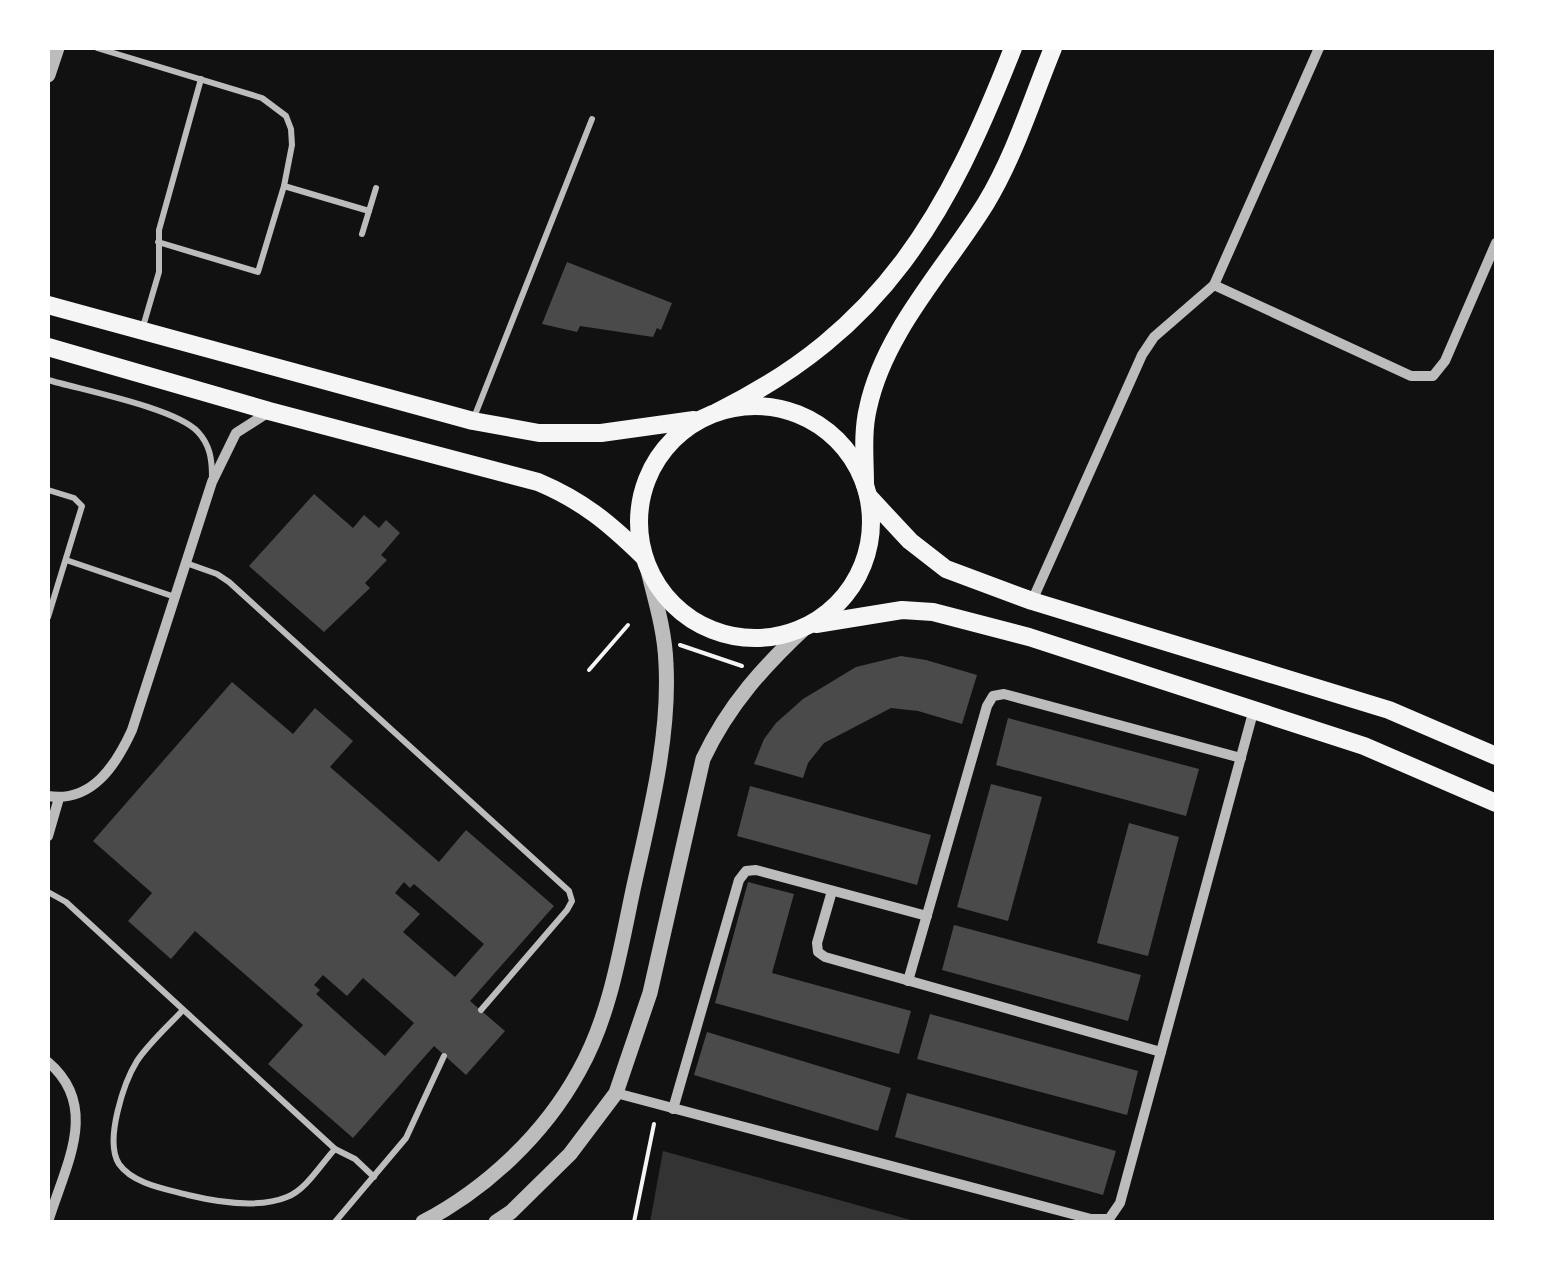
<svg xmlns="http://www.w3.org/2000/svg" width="1544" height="1270" font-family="'Noto Sans',sans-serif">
<rect width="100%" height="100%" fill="#111"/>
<path fill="#333" d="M663 1151 918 1222H650Z"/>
<g fill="#4a4a4a" fill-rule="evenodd">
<path d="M567 262 672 303 661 330 657 328 653 337 580 326 577 332 542 324Z"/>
<path d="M314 494 353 528 364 515 379 528 386 520 400 533 381 555 387 560 365 583 370 588 324 632 249 566Z"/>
<path d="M901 656 926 660 977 675 962 724 918 711 891 708 824 743 808 763 803 778 754 764 764 739 776 723 803 699 856 667Z"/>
<path d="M232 682 293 734 315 708 353 741 330 767 439 862 466 830 554 906 470 1001 505 1031 466 1075 434 1046 353 1138 268 1064 303 1025 195 931 171 959 128 921 152 893 93 841ZM404 882 410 888 414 884 484 944 455 977 403 932 420 914 395 893ZM323 975 347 996 363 978 414 1023 385 1056 316 994 320 990 314 985Z"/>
<path d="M1008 718 1199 769 1186 816 996 765Z"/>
<path d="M991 784 1042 797 1008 921 957 907Z"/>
<path d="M750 786 931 835 917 885 737 836Z"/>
<path d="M1129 823 1179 837 1148 956 1097 943Z"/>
<path d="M748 882 794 894 772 973 911 1011 899 1054 715 1003Z"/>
<path d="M954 925 1141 975 1128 1021 942 970Z"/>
<path d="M930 1014 1138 1071 1127 1115 917 1059Z"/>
<path d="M707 1032 891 1088 878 1131 694 1075Z"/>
<path d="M907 1093 1116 1151 1103 1195 895 1137Z"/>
</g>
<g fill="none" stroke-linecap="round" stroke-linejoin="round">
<g stroke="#f5f5f5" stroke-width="4">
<path d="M680 645 742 666"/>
<path d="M589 670 628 625"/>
<path d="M634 1222 654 1124"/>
</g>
<g stroke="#bcbcbc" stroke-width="6">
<path d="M97 48 262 98 286 116 291 129 292 145 284 186 258 272 158 242"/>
<path d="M284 186 369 211"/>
<path d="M362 234 376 188"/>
<path d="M142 330 159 272V230L201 79"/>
<path d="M48 380C82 390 176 408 198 432 210 445 212 459 212 477"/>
<path d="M473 420 592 119"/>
<path d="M48 490 74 498 82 506 48 617"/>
<path d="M66 560 175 597"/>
<path d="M186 563 217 574 229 582 569 891 572 901 567 910 481 1010"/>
<path d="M48 892 66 902 335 1149 355 1159 374 1177"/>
<path d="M183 1010C168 1026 149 1043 137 1061 124 1082 104 1141 119 1164 133 1184 166 1189 188 1195 217 1202 258 1209 287 1197 306 1190 321 1164 335 1149"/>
<path d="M335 1222 406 1138 444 1056"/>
</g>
<g stroke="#bcbcbc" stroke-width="10">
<path d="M1214 285 1411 376H1433L1445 361 1496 243"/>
<path d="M1032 601 1142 355 1154 337 1214 285 1319 48"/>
<path d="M48 796C92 803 116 765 132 730L212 482 236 433 269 412"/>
<path d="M48 836 59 798"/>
<path d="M832 891 817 943 818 952 825 957 1161 1052"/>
<path d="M908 981 987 706 993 696 1004 694 1241 758"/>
<path d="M48 1062C101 1107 65 1166 48 1222"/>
<path d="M616 1093 1091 1219H1109L1120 1203 1254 709"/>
<path d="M673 1109 739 880 746 871 756 870 927 916"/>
</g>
<g stroke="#bcbcbc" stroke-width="15">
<path d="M48 75 57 48"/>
<path d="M423 1222C486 1189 544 1135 579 1071 610 1016 620 951 633 890 649 817 670 739 666 664 665 631 655 599 647 567"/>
<path d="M496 1222 511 1212 570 1154 616 1093 650 993 703 759C729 704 764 666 808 625"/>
</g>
<g stroke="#f5f5f5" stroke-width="18">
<path d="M48 305 473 421 539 433H601L694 420"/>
<path d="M48 347 269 411 538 482C583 501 609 523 643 556"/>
<circle cx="755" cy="522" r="116"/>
<path d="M869 497 910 541 946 569 1032 601 1389 710 1496 756"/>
<path d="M816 624 902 610 933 612 1029 637 1364 746 1496 803"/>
</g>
<g stroke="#f5f5f5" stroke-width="18">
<path d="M717 412C884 330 948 214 1013 48"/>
<path d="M865 485C865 460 862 433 868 408 884 332 946 268 986 203 1015 155 1032 99 1053 48"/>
</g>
</g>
<rect width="1544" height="1270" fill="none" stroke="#ffffff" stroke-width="100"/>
</svg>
